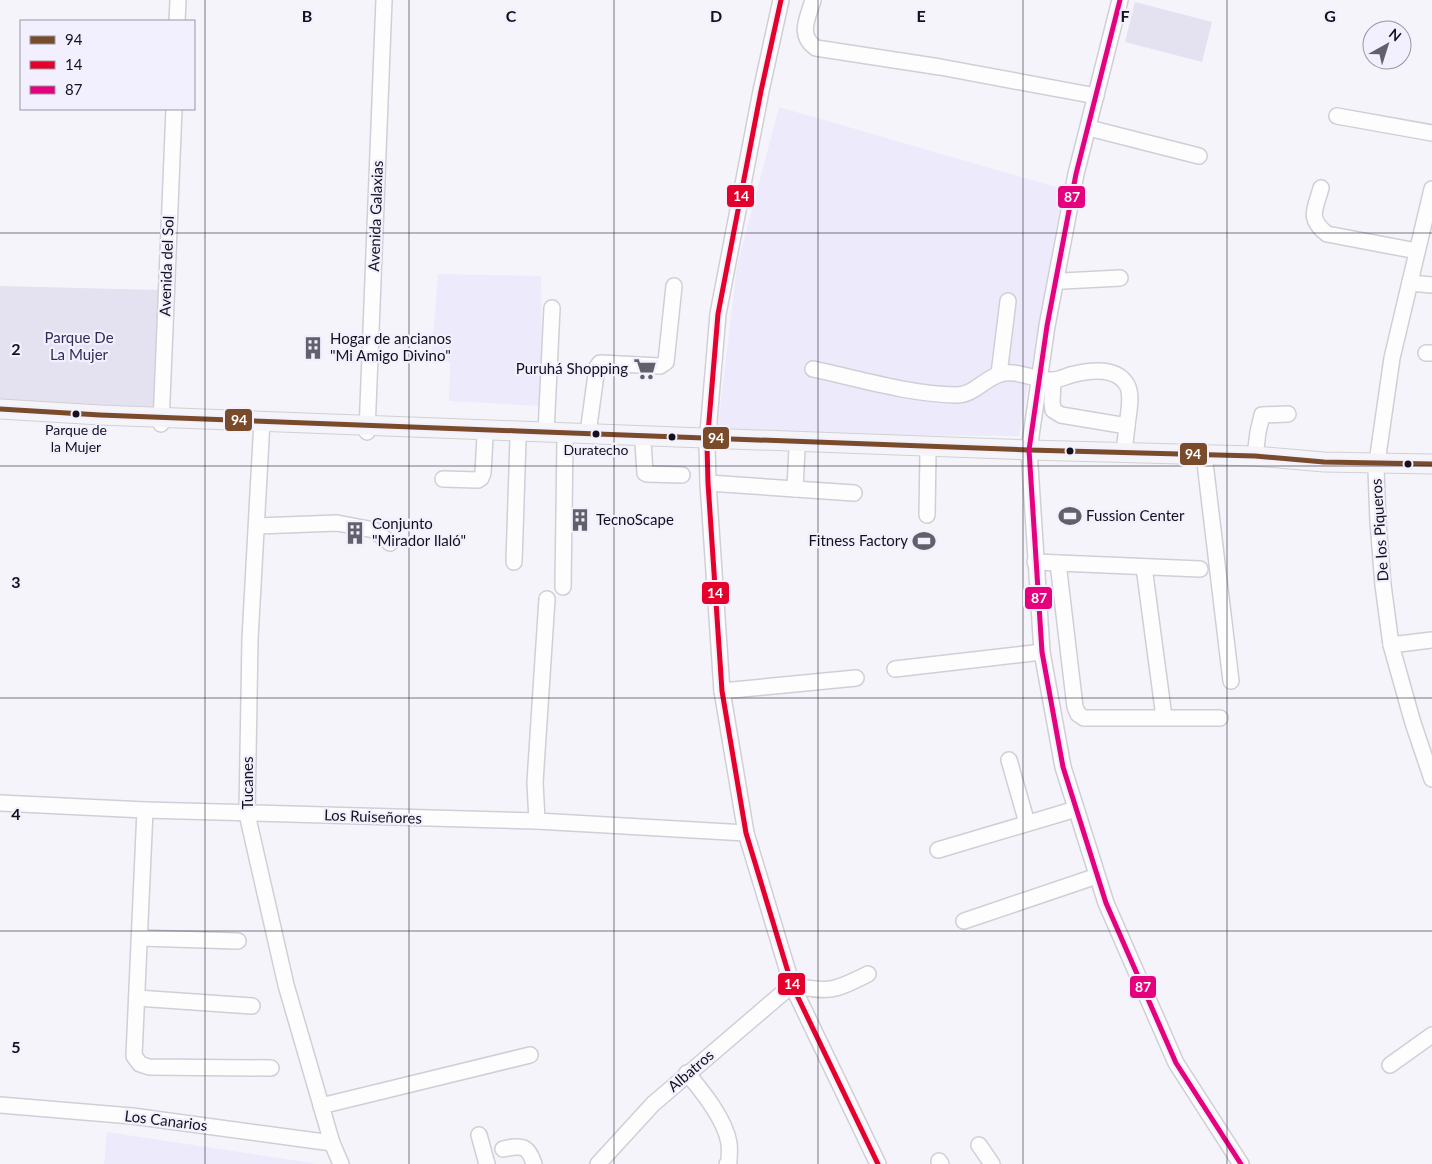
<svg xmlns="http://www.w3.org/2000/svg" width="1432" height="1164" font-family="Lato,sans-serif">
<rect width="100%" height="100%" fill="#f4f4fa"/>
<g fill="#edebfb">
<path d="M779 107 1063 189 1019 436 717 434 737 266Z"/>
<path d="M438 274 541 276 543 406 449 401 450 362 431 361Z"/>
<path d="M107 1132 318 1164H104Z"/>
</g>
<g fill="#e4e2f0">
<path d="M1135 2 1212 22 1202 62 1125 42Z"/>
<path d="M0 286 158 290 155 407 0 402Z"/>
</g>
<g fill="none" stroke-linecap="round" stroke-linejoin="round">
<defs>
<g id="minor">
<path d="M781 0 761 91 718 314 707 445 708 483 722 691 746 833 792 985 878 1164"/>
<path d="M813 0C808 18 797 35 816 48L940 67 1096 96"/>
<path d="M1120 0 1076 174 1047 326 1029 450 1042 652 1063 767 1106 903 1176 1063 1241 1164"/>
<path d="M177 21 178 0"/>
<path d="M1337 116 1432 133"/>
<path d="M1089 128 1199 156"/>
<path d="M1321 188C1315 210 1307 218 1327 234L1417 251"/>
<path d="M1432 189 1392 358 1376 469 1378 522 1383 585 1391 645 1413 723 1432 779"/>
<path d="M1056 280 1063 281 1120 278"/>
<path d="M1410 283 1432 285"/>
<path d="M1426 353H1432"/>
<path d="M813 369C860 379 908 394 956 395 974 395 984 379 1000 374 1018 369 1035 381 1053 380 1060 380 1068 375 1075 374 1091 370 1117 367 1127 385 1133 396 1128 414 1127 426"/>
<path d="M999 374 1008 301"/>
<path d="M1053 380 1052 402 1053 410 1061 415 1127 426 1124 452"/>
<path d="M262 421 250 639 247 814 286 985 332 1143 341 1164"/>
<path d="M161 424 174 109"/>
<path d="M367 432 384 0"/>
<path d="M546 432 552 308"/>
<path d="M588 433 597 367 600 363 660 366 666 362 674 286"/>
<path d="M643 442 645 473 647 474 682 475"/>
<path d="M1255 456 1258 432 1262 415 1288 414"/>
<path d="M1205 463 1231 681"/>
<path d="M443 479 478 480 481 478 483 473 485 437"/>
<path d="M708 483 854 493"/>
<path d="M795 489 797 448"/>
<path d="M927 515 928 452"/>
<path d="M257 526 337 523 374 530 390 543"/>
<path d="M514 562 518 439"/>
<path d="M1035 562 1200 569"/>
<path d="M1058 563 1075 707 1078 714 1084 718H1220"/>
<path d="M1144 567 1164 717"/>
<path d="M563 587 565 440"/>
<path d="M1391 645 1432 640"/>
<path d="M895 669 1042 652"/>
<path d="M722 691 856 678"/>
<path d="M1009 760 1027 823"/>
<path d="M0 803 145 810 537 821 746 833"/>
<path d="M145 810 134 1056 140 1064 149 1067 271 1068"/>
<path d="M537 821 535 782 547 599"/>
<path d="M938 850 1076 809"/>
<path d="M964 921 1097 876"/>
<path d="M140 938 238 941"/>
<path d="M137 998 252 1006"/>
<path d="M1390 1065 1432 1035"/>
<path d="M687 1073C702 1091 725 1119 729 1143 730 1149 729 1156 729 1162L727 1164"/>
<path d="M0 1105 132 1116 332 1143"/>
<path d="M321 1106 530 1055"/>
<path d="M479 1135 487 1164"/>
<path d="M979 1145 992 1164"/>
<path d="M503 1149C522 1145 528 1145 534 1164"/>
<path d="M939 1161 941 1164"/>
<path d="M598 1164 653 1104 792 985C829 993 834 991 868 974"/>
</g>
<path id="major" d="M0 409 100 415 518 431 1029 450 1255 456 1324 462 1432 464"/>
</defs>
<use href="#minor" stroke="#d0cfd8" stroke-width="18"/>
<use href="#major" stroke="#d1d0d5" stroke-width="21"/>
<use href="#minor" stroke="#fdfdfe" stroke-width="15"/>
<use href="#major" stroke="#f5f4f9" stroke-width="19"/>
<defs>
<path id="bus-1" d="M0 409 100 415 518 431 1029 450 1255 456 1324 462 1432 464"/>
<path id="bus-2" d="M781 0 761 91 718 314 707 445 708 483 722 691 746 833 792 985 878 1164"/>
<path id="bus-3" d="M1120 0 1076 174 1047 326 1029 450 1042 652 1063 767 1106 903 1176 1063 1241 1164"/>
</defs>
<use href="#bus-1" stroke="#f2f0fe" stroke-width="9"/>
<use href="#bus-2" stroke="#f2f0fe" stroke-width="9"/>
<use href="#bus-3" stroke="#f2f0fe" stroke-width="9"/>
<use href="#bus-1" stroke="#7a4b2a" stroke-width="5"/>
<use href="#bus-2" stroke="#e4002b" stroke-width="5"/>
<use href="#bus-3" stroke="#e5007d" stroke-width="5"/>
</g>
<path fill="none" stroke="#14111d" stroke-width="1" stroke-opacity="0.55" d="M205 0V1164M409 0V1164M614 0V1164M818 0V1164M1023 0V1164M1227 0V1164M0 233H1432M0 466H1432M0 698H1432M0 931H1432"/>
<defs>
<symbol id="building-bare" viewBox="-9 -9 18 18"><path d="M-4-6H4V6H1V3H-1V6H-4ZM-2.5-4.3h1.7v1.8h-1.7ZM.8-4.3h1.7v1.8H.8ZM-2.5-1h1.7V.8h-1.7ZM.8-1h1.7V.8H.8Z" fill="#62606a" stroke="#f2f0fe" stroke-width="2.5" paint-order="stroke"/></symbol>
<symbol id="supermarket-bare" viewBox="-9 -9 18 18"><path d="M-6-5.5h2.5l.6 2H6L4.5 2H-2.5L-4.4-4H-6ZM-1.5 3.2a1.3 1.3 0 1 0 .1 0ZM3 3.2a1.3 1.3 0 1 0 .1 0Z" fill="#62606a" stroke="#f2f0fe" stroke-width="2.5" paint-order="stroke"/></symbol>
<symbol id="stadium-bare" viewBox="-9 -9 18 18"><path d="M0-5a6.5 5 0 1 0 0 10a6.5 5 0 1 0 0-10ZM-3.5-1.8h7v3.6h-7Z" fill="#62606a" stroke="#f2f0fe" stroke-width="2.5" paint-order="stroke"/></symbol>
</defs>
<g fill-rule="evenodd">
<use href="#building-bare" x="297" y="332" width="32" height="32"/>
<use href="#supermarket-bare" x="629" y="353" width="32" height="32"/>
<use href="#stadium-bare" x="1054" y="500" width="32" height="32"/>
<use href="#building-bare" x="564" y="504" width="32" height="32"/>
<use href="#building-bare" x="339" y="517" width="32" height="32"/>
<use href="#stadium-bare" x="908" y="525" width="32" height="32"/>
</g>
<g fill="#14111d" stroke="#f2f0fe" stroke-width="2">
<circle cx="76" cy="414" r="4.5"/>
<circle cx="596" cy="434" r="4.5"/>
<circle cx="672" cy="437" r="4.5"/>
<circle cx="1070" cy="451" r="4.5"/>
<circle cx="1408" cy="464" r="4.5"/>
</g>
<g text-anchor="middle" stroke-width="4.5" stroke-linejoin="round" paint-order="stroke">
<g font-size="14" fill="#14111d" stroke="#f2f0fe">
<text x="76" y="435">Parque de<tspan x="76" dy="17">la Mujer</tspan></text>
<text x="596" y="455">Duratecho</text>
</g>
<g font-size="15" fill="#14111d" stroke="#f2f0fe">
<text transform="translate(376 216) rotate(-88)" y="5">Avenida Galaxias</text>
<text transform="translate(167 266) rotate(-88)" y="5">Avenida del Sol</text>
<text transform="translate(1380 530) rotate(-94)" y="5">De los Piqueros</text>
<text transform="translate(248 783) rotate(-90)" y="5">Tucanes</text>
<text transform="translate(373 817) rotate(2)" y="5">Los Ruiseñores</text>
<text transform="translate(691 1071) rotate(-41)" y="5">Albatros</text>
<text transform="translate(166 1121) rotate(7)" y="5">Los Canarios</text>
</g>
<g font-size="15" fill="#352a54" stroke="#f2f0fe">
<text x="79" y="343">Parque De<tspan x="79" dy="17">La Mujer</tspan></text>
</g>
<g font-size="15" fill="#14111d" stroke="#f2f0fe" text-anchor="start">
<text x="330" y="344">Hogar de ancianos<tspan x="330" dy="17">"Mi Amigo Divino"</tspan></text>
<text x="628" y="374" text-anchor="end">Puruhá Shopping</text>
<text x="1086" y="521">Fussion Center</text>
<text x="596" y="525">TecnoScape</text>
<text x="372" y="529">Conjunto<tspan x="372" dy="17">"Mirador Ilaló"</tspan></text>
<text x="908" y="546" text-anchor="end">Fitness Factory</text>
</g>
</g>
<g font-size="16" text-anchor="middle" font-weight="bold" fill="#14111d" stroke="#f2f0fe" stroke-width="4.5" stroke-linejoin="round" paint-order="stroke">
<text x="307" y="22">B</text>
<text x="511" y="22">C</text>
<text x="716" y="22">D</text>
<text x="921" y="22">E</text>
<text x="1125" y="22">F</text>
<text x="1330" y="22">G</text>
<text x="16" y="355">2</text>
<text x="16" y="588">3</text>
<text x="16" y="820">4</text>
<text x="16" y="1053">5</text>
</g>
<g stroke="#f2f0fe" stroke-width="2">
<rect x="726" y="184" width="29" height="24" rx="5" fill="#e4002b"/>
<rect x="1057" y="185" width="29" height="24" rx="5" fill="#e5007d"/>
<rect x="224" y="408" width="29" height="24" rx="5" fill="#7a4b2a"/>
<rect x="702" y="426" width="28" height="24" rx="5" fill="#7a4b2a"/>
<rect x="1179" y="442" width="29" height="24" rx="5" fill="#7a4b2a"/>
<rect x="701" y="581" width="29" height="24" rx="5" fill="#e4002b"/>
<rect x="1024" y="586" width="29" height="24" rx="5" fill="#e5007d"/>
<rect x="777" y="972" width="29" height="24" rx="5" fill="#e4002b"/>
<rect x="1129" y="975" width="28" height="24" rx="5" fill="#e5007d"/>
</g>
<g font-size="14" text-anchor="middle" font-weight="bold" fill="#fff">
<text x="741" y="201">14</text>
<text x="1072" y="202">87</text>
<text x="239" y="425">94</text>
<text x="716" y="443">94</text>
<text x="1193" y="459">94</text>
<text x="715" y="598">14</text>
<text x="1039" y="603">87</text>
<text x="792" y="989">14</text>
<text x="1143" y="992">87</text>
</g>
<rect x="20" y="20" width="175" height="90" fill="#f2f0fe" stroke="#9997a4"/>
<rect x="30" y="36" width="25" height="8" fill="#7a4b2a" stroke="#9997a4"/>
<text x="65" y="45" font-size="15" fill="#14111d">94</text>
<rect x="30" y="61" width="25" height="8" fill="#e4002b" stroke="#9997a4"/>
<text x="65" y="70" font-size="15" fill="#14111d">14</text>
<rect x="30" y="86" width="25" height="8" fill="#e5007d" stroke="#9997a4"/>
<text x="65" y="95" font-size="15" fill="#14111d">87</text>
<g transform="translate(1387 45) rotate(39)"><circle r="24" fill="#f2f0fe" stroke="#9997a4"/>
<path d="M0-4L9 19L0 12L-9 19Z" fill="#62606a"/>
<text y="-8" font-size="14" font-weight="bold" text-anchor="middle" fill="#14111d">N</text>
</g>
</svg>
